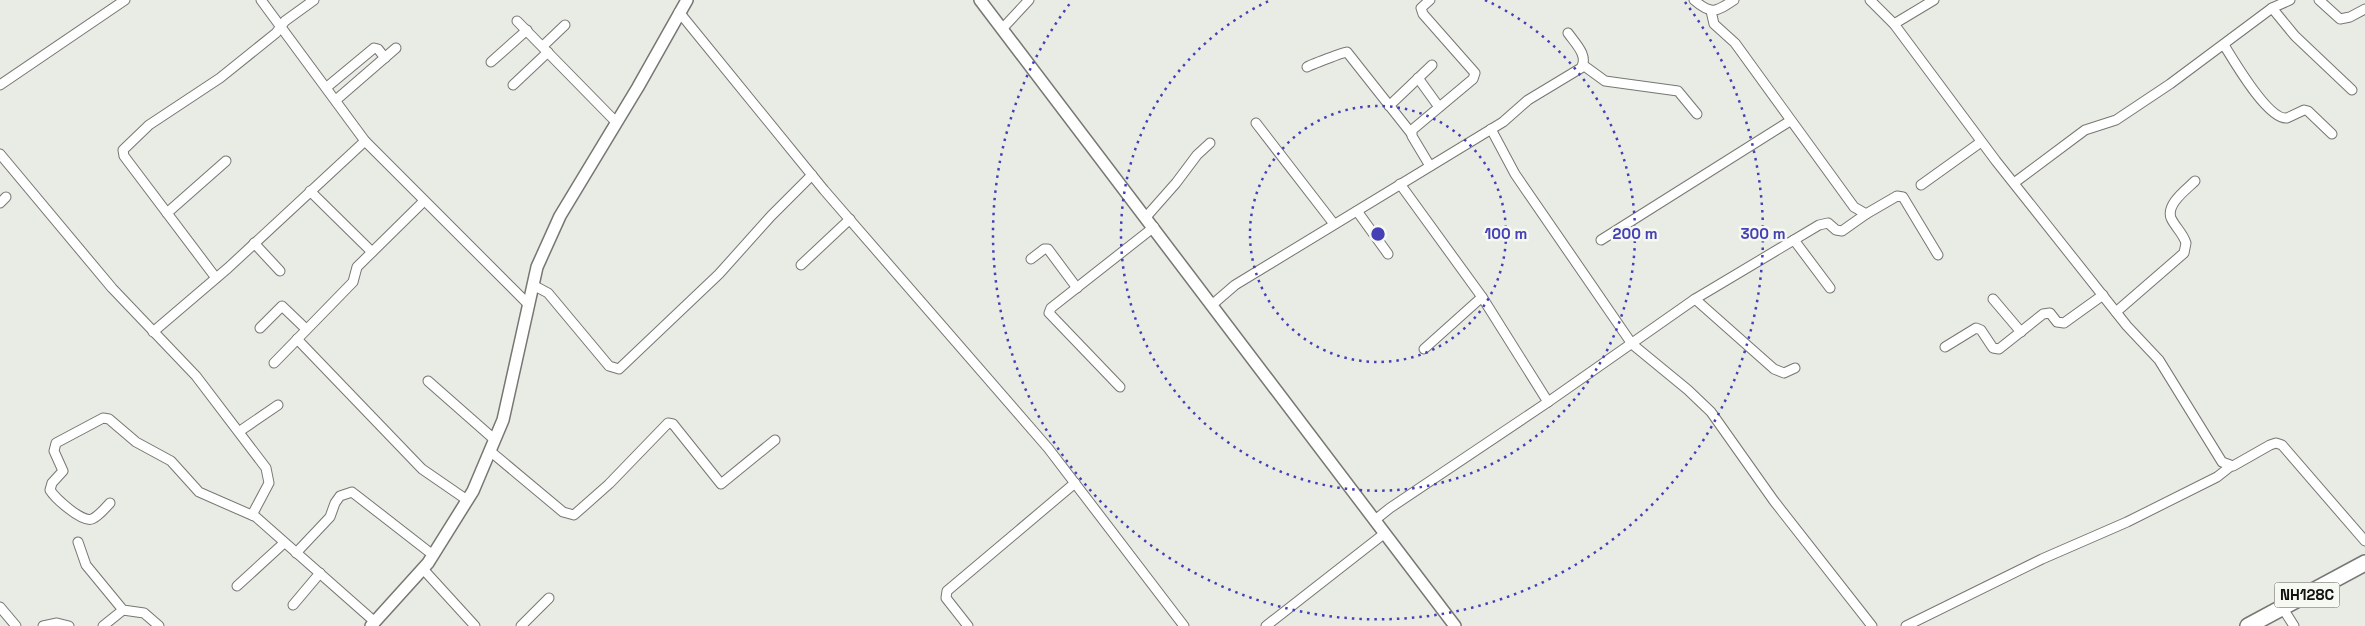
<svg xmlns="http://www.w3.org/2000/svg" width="2365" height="626" font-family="'Space Grotesk',sans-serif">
<rect width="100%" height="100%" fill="#e9ebe5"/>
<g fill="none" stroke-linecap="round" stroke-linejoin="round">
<defs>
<g id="street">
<path d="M261 0 365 141 529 305"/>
<path d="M1430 0 1421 8 1423 14 1475 73 1473 79 1412 130V136L1430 166"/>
<path d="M1694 0C1711 15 1716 12 1734 0"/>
<path d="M1870 0 1894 24 1996 161 2127 326 2159 360 2222 462 2233 466 2270 445 2276 443 2282 445 2365 541"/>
<path d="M2319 0 2340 19 2350 17 2365 9"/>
<path d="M2272 8 2295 36 2352 90"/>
<path d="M1711 11 1714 24 1735 43 1854 207 1866 214 1897 196 1903 197 1938 255"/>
<path d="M679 12 824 190 1048 448 1184 626"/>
<path d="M517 21 616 122"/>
<path d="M1894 24 1934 0"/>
<path d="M1002 29 1029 0"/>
<path d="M2224 45C2234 61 2268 120 2287 118L2304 110 2308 111 2332 134"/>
<path d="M543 46 565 25"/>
<path d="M491 62 527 30"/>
<path d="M1583 65 1605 81 1678 91 1697 114"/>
<path d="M1307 67C1310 65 1344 52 1347 52L1411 133"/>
<path d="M1418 78 1439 107"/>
<path d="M0 85 125 0"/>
<path d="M513 85 548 52"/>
<path d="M327 87 374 48 378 49 385 58"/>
<path d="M336 100 396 48"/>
<path d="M1389 106 1432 65"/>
<path d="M1256 123 1334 224"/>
<path d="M1491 129 1515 174 1632 344 1688 390 1711 412 1774 501 1872 626"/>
<path d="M0 154 112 288 196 376 266 468 269 483 252 515"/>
<path d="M2014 183 2085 130 2116 120 2170 84 2272 8 2290 0"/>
<path d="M1400 184 1482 297 1548 402"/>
<path d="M1921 185 1981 142"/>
<path d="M310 191 372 252"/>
<path d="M0 203 6 197"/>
<path d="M1357 211 1388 254"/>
<path d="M167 213 226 161"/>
<path d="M1146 217 1176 183 1197 155 1210 143"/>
<path d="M1601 240 1790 121"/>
<path d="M1794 240 1830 288"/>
<path d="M254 243 280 271"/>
<path d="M1031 259 1044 249H1048L1077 288"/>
<path d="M801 265 850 219"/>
<path d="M216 278 124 156 123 150 149 125 220 78 276 33 285 21 314 0"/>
<path d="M533 285 548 293 609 366 619 369 719 274 771 216 812 175"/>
<path d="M1695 299 1774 369 1784 373 1795 368"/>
<path d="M1993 299 2021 332"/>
<path d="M1213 304 1235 285 1503 122 1528 100 1581 68C1589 56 1575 43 1568 33"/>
<path d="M2116 312 2184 253 2186 243C2183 233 2175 227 2171 218 2166 204 2186 190 2195 181"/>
<path d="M260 328 282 306 306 329"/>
<path d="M153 332 228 268 365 141"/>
<path d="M297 339 422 469 467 500"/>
<path d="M1945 347 1976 328 1981 330 1993 348 1999 349 2043 314 2050 313 2057 322 2064 323 2103 295"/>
<path d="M1424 349 1482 297"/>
<path d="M274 363 353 282 357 267 424 201"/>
<path d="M428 381 495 440"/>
<path d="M1120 387 1049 313 1051 308 1154 227"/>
<path d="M240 431 278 405"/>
<path d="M490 451 563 512 574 515 609 484 668 423 673 424 721 484 775 440"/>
<path d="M110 503C105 508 99 516 92 519 82 523 55 498 50 490L52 483 63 471 54 451 56 443 103 418 109 419 136 442 171 461 199 492 256 517 375 622"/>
<path d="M1375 520 1390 508 1548 402 1695 299 1819 225 1828 223 1836 230 1842 231 1866 214"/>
<path d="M78 542 86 565 123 610 144 613 159 626"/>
<path d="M296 553 330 517 335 503 340 496 352 492 433 555"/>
<path d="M423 569 475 626"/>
<path d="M237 586 284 543"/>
<path d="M293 605 320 573"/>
<path d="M0 607 16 626"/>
<path d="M2282 607 2294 626"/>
<path d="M43 626 57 623 69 626"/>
<path d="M103 626 123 610"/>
<path d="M521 626 549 598"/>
<path d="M968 626 946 598 947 591 1075 483"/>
<path d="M1266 626 1385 533"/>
<path d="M1906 626 2042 559 2127 522 2217 477 2231 466"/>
</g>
<g id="secondary">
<path d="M980 0 1455 626"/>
<path d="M371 626 428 563 473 491 503 420 537 267 560 216 638 87 687 0"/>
</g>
<path id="highway" d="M2248 626 2365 563"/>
</defs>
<use href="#street" stroke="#767772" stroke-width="11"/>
<use href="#secondary" stroke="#767772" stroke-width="14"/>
<use href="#highway" stroke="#767772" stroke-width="18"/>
<use href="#street" stroke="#fff" stroke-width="9"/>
<use href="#secondary" stroke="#fff" stroke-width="11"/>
<use href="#highway" stroke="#fff" stroke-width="15"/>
</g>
<g fill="none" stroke="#4540b6" stroke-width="2.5" stroke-dasharray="2.5 5">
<circle cx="1378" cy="234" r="128"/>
<path d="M1485 0A257 257 0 1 1 1271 0"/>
<path d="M1685 2A385 385 0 1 1 1071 2"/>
</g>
<g text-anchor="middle" stroke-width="5" stroke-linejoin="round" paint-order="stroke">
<rect fill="#f6f8f2" stroke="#565653" stroke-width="1" x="2274.5" y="582.5" width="65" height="25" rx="4"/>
<g font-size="15" font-weight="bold" fill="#11110f">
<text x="2307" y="600">NH128C</text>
</g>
</g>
<circle cx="1378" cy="234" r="8" fill="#4540b6" stroke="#f6f8f2" stroke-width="2.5"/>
<g font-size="15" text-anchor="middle" font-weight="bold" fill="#4540b6" stroke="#f6f8f2" stroke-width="5" stroke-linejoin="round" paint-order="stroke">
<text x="1506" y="239">100 m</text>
<text x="1635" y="239">200 m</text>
<text x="1763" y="239">300 m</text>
</g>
</svg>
